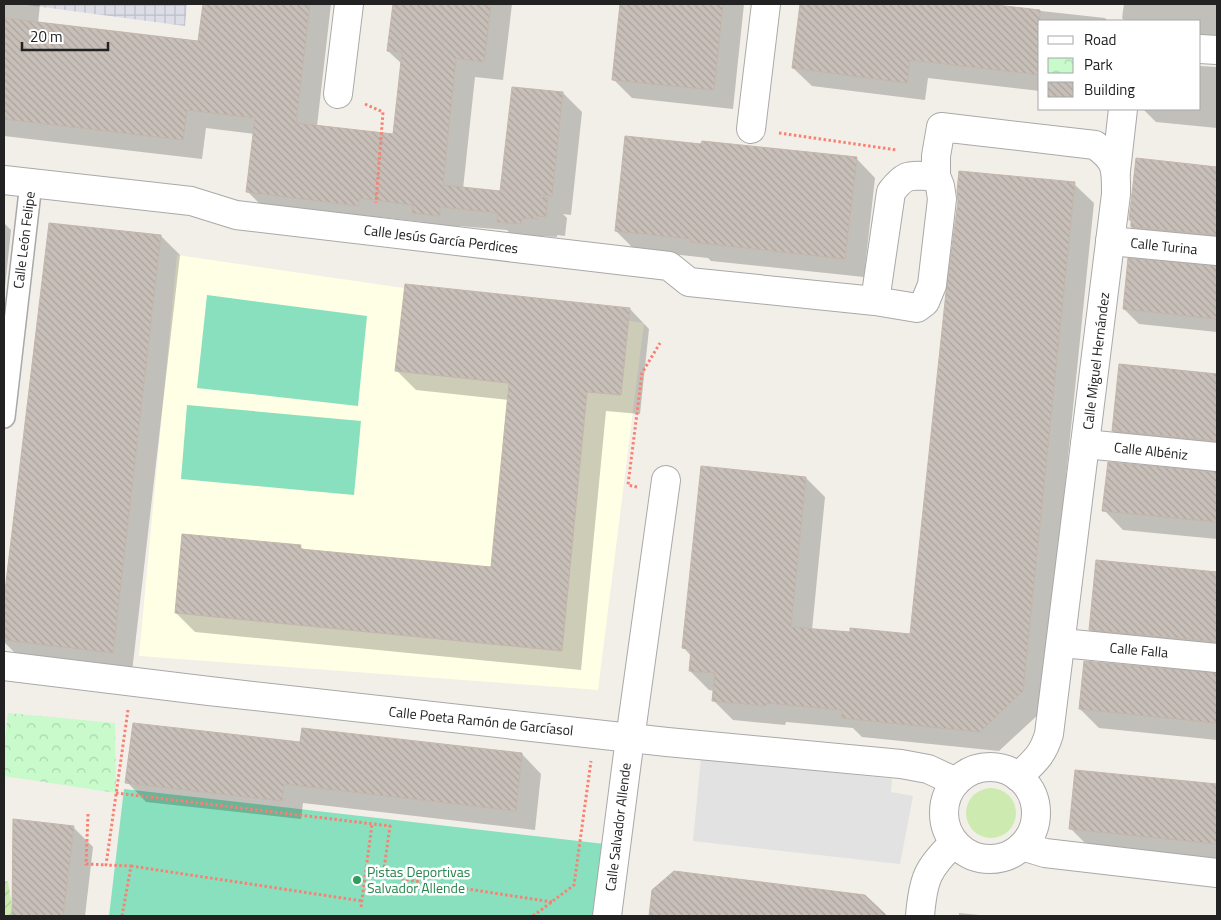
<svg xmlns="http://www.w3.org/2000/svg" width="1221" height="920" font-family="'Titillium Web',sans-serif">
<defs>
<pattern id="park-crowns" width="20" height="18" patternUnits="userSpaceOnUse" patternTransform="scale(1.25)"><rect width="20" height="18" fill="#c8facc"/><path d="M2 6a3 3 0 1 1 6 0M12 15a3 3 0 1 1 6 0" fill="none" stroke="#acd6af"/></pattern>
<pattern id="garden-furrows" width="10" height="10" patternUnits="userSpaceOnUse" patternTransform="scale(1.25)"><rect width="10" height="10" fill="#cdebb0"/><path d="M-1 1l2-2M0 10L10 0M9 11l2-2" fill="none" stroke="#b0c997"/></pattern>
<pattern id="plaza-grid" width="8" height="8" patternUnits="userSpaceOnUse" patternTransform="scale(1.25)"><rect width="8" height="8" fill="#dddde8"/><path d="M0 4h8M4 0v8" fill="none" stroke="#bdbdc7"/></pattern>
<pattern id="building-back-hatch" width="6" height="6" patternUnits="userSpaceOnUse" patternTransform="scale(1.25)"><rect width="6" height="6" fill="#c7bfb8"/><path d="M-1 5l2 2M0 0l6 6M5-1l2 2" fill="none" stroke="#aba49e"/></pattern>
</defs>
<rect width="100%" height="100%" fill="#f2efe9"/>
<path fill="#ffffe5" d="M177 255 644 323 598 690 139 656Z"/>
<circle fill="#cdebb0" cx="991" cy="813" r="25"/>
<path fill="url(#park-crowns)" d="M8 713 115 723 116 793 4 776V749Z"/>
<path fill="url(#garden-furrows)" d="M8 881 12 908V916H4V882Z"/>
<g fill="#88e0be">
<path d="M207 295 367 316 358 406 197 388Z"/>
<path d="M187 405 361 421 354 495 181 479Z"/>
<path d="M124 789 605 844 596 916H109Z"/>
</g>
<path fill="#e2e2e2" d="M701 758 892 779 891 792 913 796 900 864 693 841Z"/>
<path fill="url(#plaza-grid)" d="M27 4H187L185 26 27 5Z"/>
<g fill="#0003">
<path d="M4 4H40L38 24 199 42 204 4H331L317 126 394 135 402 64 388 51 394 4H512L503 80 475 77 463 189 501 193 563 93 582 112 571 215 563 214 567 218 565 236 557 235V237L541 236 540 243 517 241 507 230 459 226 458 234 433 232 423 222 378 217 377 224 267 211 248 192 255 134 206 128 202 159 4 136Z"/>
<path d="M621 4H744L733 109 632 98 613 79Z"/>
<path d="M801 4H976L1105 18 1108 21H1040V91L928 78 925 100 812 86 793 68Z"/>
<path d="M1124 4H1217V48L1200 62V21H1125L1122 18Z"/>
<path d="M1200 66 1217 67V128L1156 122 1143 109H1200Z"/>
<path d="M703 145 856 158 875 178 864 277 711 261 708 258 635 250 616 231Z"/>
<path d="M1137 160 1217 168V248L1147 242 1132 227 1133 222 1130 220Z"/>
<path d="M1074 184 1094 203 1042 711 999 751 862 737 853 728 786 722 785 725 733 720 714 701 715 691 709 690 690 671 691 656 684 648 806 478 825 497 812 630 851 634 912 635Z"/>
<path d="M4 223 11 230 4 297Z"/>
<path d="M50 224 161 236 180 255 132 672 20 658 4 642V610Z"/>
<path d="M1216 268 1217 332 1139 324 1124 309Z"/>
<path d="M630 309 649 329 640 414 606 411 581 670 195 632 176 613 300 546 304 550 492 568 509 400 416 390 397 371Z"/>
<path d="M1120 365 1217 375V458L1133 450 1114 431Z"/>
<path d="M1217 473V539L1123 530 1104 510Z"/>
<path d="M1097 562 1217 573V659L1109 649 1090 629Z"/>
<path d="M1217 674V740L1099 728 1080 709Z"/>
<path d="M301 743 522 754 541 774 535 830 303 803 301 819 146 802 127 782Z"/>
<path d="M1076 771 1217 785V861L1090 848 1071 829Z"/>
<path d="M15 821 73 827 93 847 85 916H13Z"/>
<path d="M653 890 865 896 886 916H650Z"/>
<path d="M959 913 990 916H959Z"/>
</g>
<g fill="url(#building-back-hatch)" stroke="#c4b6ab">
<path d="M203 4H310L296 123 393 134 402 52 387 51 393 4H491L484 62 456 58 443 185 500 191 512 87 563 92 552 196 541 195 540 197 548 198 546 217 538 216V219L522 218 521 224 497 222 498 213 490 212 440 207V216L412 213 413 205 359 198V206L246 192 255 118 187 110 183 140 4 119V18L198 41Z"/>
<path d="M620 4H723L714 90 612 80Z"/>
<path d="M800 4H987L1040 10V75L910 60 907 83 792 68Z"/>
<path d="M625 136 701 144 702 141 857 157 845 259 691 242V239L615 231Z"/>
<path d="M1136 158 1217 167V235L1131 227V220H1129Z"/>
<path d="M959 171 1075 182 1023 691 980 732 841 718 842 710 766 703V706L712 701 715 673 689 671 691 650 682 648 701 466 806 477 791 627 850 632V628L910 634 946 292 958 201 957 191Z"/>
<path d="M49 223 161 235 113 653 4 640V599Z"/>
<path d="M1128 258 1217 266V319L1123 309Z"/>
<path d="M405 284 630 308 621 395 587 392 562 651 175 613 182 534 301 545 300 549 491 567 509 383 395 371Z"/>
<path d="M1119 364 1217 374V441L1112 431Z"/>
<path d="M1108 462 1217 472V522L1102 511Z"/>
<path d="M1096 560 1217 572V642L1089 630Z"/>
<path d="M1084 661 1217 673V723L1079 709Z"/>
<path d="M133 723 300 742 302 728 522 753 516 811 284 784 282 801 125 783Z"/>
<path d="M1075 770 1217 784V844L1069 829Z"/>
<path d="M13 819 74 826 63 916H12Z"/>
<path d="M674 871 865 895 887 916H649L652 890Z"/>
</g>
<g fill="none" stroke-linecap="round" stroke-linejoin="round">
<defs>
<path id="pedestrian" d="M4 417 31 183"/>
<g id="minor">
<path d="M1200 49 1217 50"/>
<path d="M338 94 349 4"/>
<path d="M751 129 766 4"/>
<path d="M1116 171 1123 109"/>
<path d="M936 176V156L941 127 1095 145C1117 161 1116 168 1116 194L1049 734C1043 755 1034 762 1018 777"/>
<path d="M4 180 191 201 236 215 669 266 689 282 875 301 917 308 925 302 932 285 942 199 940 186 936 176C911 177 908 170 891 192L875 301"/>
<path d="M1110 241 1217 251"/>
<path d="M1085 444 1217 457"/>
<path d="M1062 643 1217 658"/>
<path d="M4 666 209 691 667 742 901 764 928 769 956 782"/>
<circle cx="990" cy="813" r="46"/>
<path d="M1022 846 1045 853 1217 873"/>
<path d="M607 916 627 761 666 480"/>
<path d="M920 916C923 880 927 868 954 843"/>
</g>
</defs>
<use href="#pedestrian" stroke="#a9a9a9" stroke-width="24"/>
<use href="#minor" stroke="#a9a9a9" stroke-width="30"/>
<g stroke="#fa8072" stroke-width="3" stroke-dasharray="2.5 2.5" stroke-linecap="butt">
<path d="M365 104 383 112 376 203"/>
<path d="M779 133 897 150"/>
<path d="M637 487 628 485 642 373 660 343"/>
<path d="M116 793 390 826 383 876 552 902"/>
<path d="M88 814 86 864 106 865"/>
<path d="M131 866 362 901"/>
<path d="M361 907 372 824"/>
<path d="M122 916 131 866 106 865 128 710"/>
<path d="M533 916 574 885 591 761"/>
</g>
<use href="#pedestrian" stroke="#fff" stroke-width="21"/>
<use href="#minor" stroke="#fff" stroke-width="28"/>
</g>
<circle fill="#2e9e5b" stroke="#fff" stroke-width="2" cx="357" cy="880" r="5"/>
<g text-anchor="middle" stroke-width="5" stroke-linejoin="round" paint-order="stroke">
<g font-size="14" fill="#222" stroke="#fff">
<text transform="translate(441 239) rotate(7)" y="5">Calle Jesús García Perdices</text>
<text transform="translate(24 240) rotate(-83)" y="5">Calle León Felipe</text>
<text transform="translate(1164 246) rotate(6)" y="5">Calle Turina</text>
<text transform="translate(1096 361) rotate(-83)" y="5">Calle Miguel Hernández</text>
<text transform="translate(1151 451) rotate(6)" y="5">Calle Albéniz</text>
<text transform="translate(1139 650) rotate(5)" y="5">Calle Falla</text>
<text transform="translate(481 721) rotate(6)" y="5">Calle Poeta Ramón de Garcíasol</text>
<text transform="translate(618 827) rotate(-83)" y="5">Calle Salvador Allende</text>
</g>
<g font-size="14" fill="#27864d" stroke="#fff" text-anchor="start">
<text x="367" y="877">Pistas Deportivas<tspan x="367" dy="16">Salvador Allende</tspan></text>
</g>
</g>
<rect width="1221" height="920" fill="none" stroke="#222222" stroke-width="10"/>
<rect x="1038" y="20" width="162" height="90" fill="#ffffff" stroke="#a7a7a7"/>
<rect x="1048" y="36" width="25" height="8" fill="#ffffff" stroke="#a7a7a7"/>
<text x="1084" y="45" font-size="15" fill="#222222">Road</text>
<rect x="1048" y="58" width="25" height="15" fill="url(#park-crowns)" stroke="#a7a7a7"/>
<text x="1084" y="70" font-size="15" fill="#222222">Park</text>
<rect x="1048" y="82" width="25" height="15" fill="url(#building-back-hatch)" stroke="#a7a7a7"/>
<text x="1084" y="95" font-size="15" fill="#222222">Building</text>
<path d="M22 42v8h86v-8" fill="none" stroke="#222222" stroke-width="2.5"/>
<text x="30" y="42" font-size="15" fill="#222222" stroke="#ffffff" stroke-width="4" paint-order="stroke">20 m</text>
</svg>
